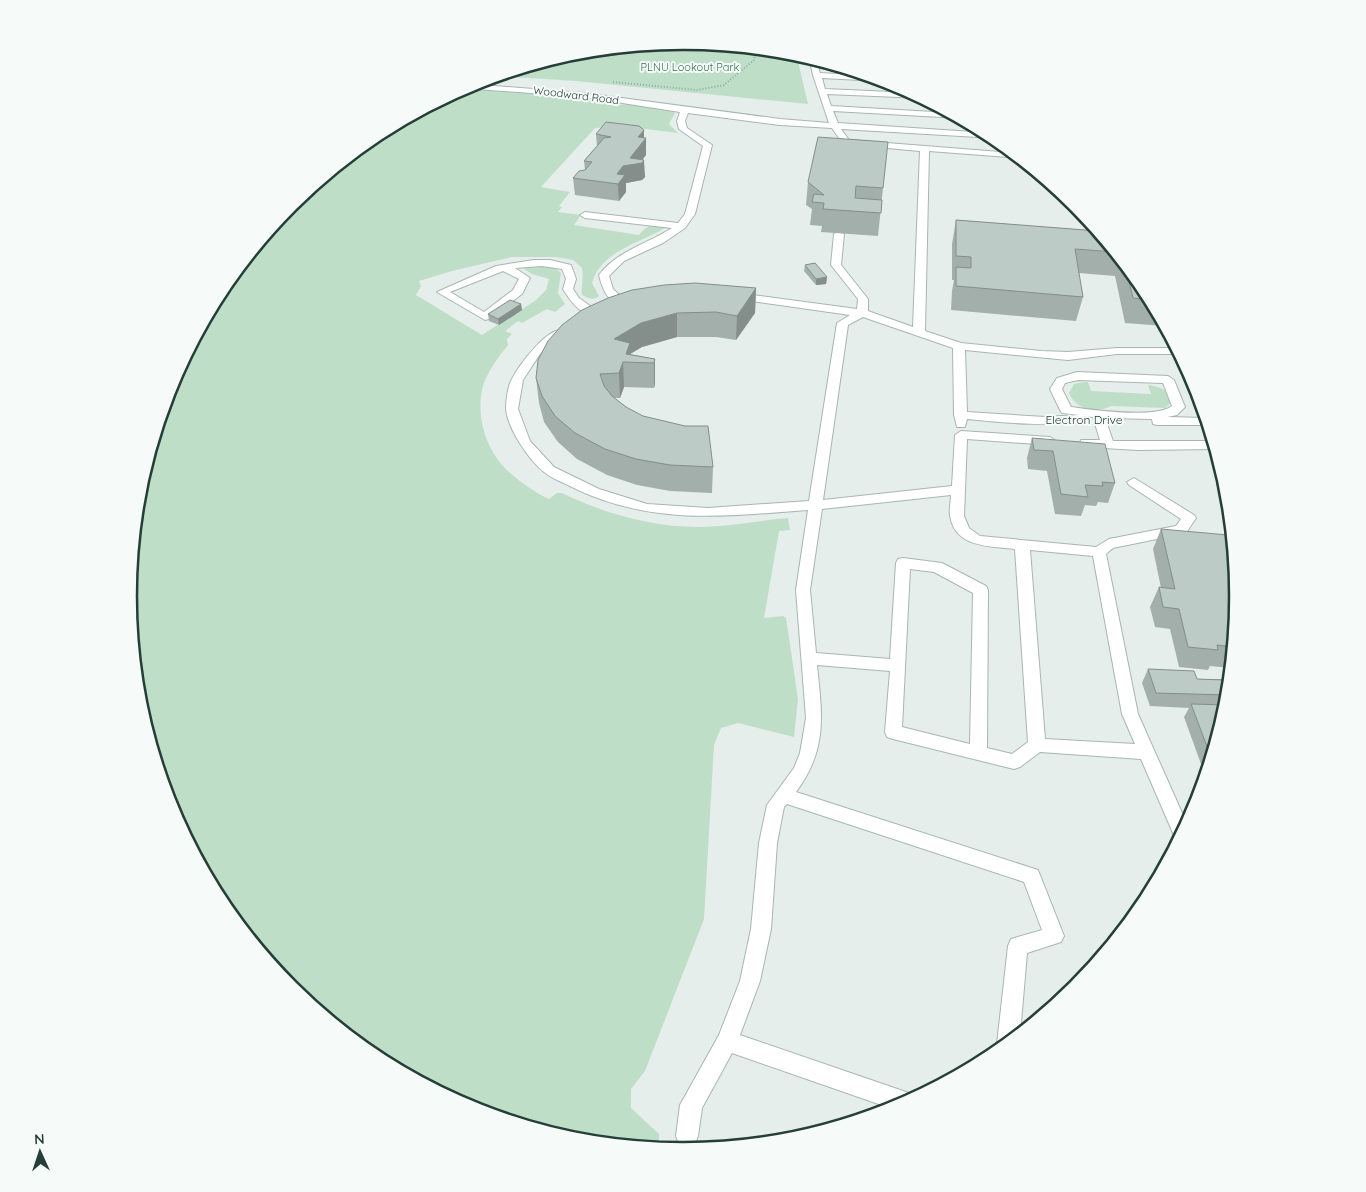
<svg xmlns="http://www.w3.org/2000/svg" width="1366" height="1192" font-family="Quicksand,sans-serif">
<rect width="100%" height="100%" fill="#e5eeea"/>
<g fill="#bfdec8">
<path d="M683 41 796 53 808 104 576 81 494 76 575 52Z"/>
<path d="M463 88 556 93 603 99 602 102 612 105 630 104 674 111 675 113 669 124 678 133 621 126 595 128 541 187 570 192 559 206 562 207 558 212 581 215 574 225 639 235C647 225 653 223 665 228 638 244 601 251 592 283L599 296C593 301 588 298 582 295 581 285 584 277 582 268L573 260 556 257H512L452 271 419 281 421 286 416 295 482 335 536 300 546 290 549 279 532 274 524 269C535 265 553 265 561 273L558 293 565 304 555 312 547 309 522 323 518 321 505 331 512 334 507 339 508 345C499 356 491 367 485 380 475 405 482 439 498 460 509 475 533 492 549 499L557 493H562C609 516 665 531 719 526 742 524 765 520 788 518L790 530 779 531 764 618 783 616 786 618 798 699 794 737 738 723 721 728 714 745 704 919 645 1071 631 1089V1108L659 1134V1148L574 1140 470 1108 375 1057 291 988 222 904 170 808 139 704 128 596 139 487 171 383 222 288 291 204 375 135Z"/>
<path d="M1084 382H1088L1091 391 1151 394 1148 385C1160 387 1168 389 1173 401L1165 408 1111 406C1096 414 1075 409 1069 393L1074 384Z"/>
</g>
<g fill="none" stroke-linecap="round" stroke-linejoin="round">
<defs>
<g id="minor">
<path d="M809 57 820 61 817 62 820 73 871 76 883 80 880 81 822 78 825 89 914 93 922 98 827 94 831 106 951 113 960 118 833 111 838 123 988 133 995 138 841 129 849 140 1013 153 1020 158 929 151 925 331 961 343 1041 351 1068 352 1117 348H1176L1180 354H1117L1068 360 965 350 967 412 1045 417 1079 415 1062 413 1060 410 1050 389 1057 378 1077 372 1168 376 1174 380 1185 407 1177 415 1167 417 1206 418 1208 425H1157L1153 424 1152 419 1105 418 1113 441H1213L1215 449 1138 450 1086 447 1080 443 1081 440H1100L1093 417 1083 416 1087 419C1077 430 986 421 967 419L965 427H957L954 415 953 348 863 317 848 325 823 500 952 486 955 435 961 431 1050 437 1056 441 1050 445 967 439 964 516 969 528 980 536 1096 547 1109 539 1176 526 1181 519 1129 485 1127 482 1134 478 1194 515 1196 518 1186 533 1113 548 1106 554 1138 714 1187 824 1178 841 1176 840 1141 759 1040 752 1020 767 1014 769 893 739 887 737 885 732 890 671 817 665C822 715 828 749 796 792L1038 870 1064 936 1061 942 1027 953 1020 1034 1000 1050 997 1044 1008 946 1011 939 1042 930 1024 882 787 804 784 807 777 843 771 929 760 981 740 1035 906 1092 914 1095 915 1098 893 1109 732 1053 702 1108 698 1136 695 1144 687 1147 679 1144 676 1136 680 1105 719 1035 740 981 751 929 759 843 767 805 794 768 800 753 806 718 796 590 808 510C725 516 653 526 574 488 565 483 552 479 544 472 529 460 507 428 506 408 506 401 508 385 512 379 519 365 549 325 565 330L567 332 565 334 540 354 523 380 518 409 530 441 554 467 599 489 647 504 708 508 809 501 837 323 850 315 737 299 732 296 737 293 857 309 858 299 831 265 834 234 839 231 844 234 841 265 868 299V311L913 327 920 151 843 144 832 128 780 125 688 113 685 121 687 128 712 145 695 214 685 228 663 243 624 261 609 276 613 289 628 303 622 306C608 303 602 288 599 275 617 251 647 244 672 228L585 218 580 215 585 212 678 223 685 214 703 146 679 129 677 121 680 112 584 97 463 88 470 84 584 93 780 119 829 123 813 75ZM1078 380 1163 383 1172 406C1155 419 1093 410 1071 407L1062 389 1065 383ZM951 495C951 501 949 509 950 515 954 548 990 546 1015 549L1028 742 1012 754 987 748 988 590 986 586 942 563 903 558 898 559 896 563 890 659 816 653 810 590 822 509ZM1030 550 1093 556 1122 714 1135 744 1045 739ZM910 569 934 572 973 593 970 744 902 727Z"/>
<path d="M534 260H550L571 265 576 279 573 289 579 298 597 311 599 313 597 315C583 319 569 299 563 289L566 279 562 269 542 266 515 268 530 278 522 294 489 319 485 320 437 292 496 266ZM503 271 519 279 513 290 484 312 450 292Z"/>
</g>
</defs>
<use href="#minor" stroke="#a8b6b1" stroke-width="2"/>
<path stroke="#87b0a3" stroke-width="2" stroke-dasharray="1 2" stroke-linecap="butt" d="M613 82 697 90 724 85 754 60 757 49"/>
<use href="#minor" fill="#fff" fill-rule="evenodd"/>
</g>
<g fill="#a3afaa">
<path d="M596 134 644 138 646 155 642 160 645 177 642 180 626 183V192L619 201 575 195 573 178 585 170 584 161 597 146Z"/>
<path d="M808 182 883 188 878 236 821 232 822 226 810 225 812 209 806 205Z"/>
<path d="M956 220 1098 231 1144 288 1165 326 1125 323 1115 276 1079 273 1083 297 1076 321 951 310 952 291 954 280H952V244Z"/>
<path d="M805 265 827 277 826 284 816 285 804 271Z"/>
<path d="M756 288 755 313 736 340 716 337H677L642 347 630 354 655 359V384L654 388 624 387 620 398H614L626 407 713 467 712 493 670 491 637 485 607 475 577 459 558 442 544 422 539 403 536 378 548 341Z"/>
<path d="M521 304 522 310 499 325 489 321 488 314Z"/>
<path d="M1032 438 1115 483 1108 503 1098 502 1096 506 1085 505 1081 516 1055 514 1047 471 1028 469 1027 458Z"/>
<path d="M1161 529 1238 596 1231 668 1210 666 1208 670 1179 667 1170 629 1155 627 1150 607 1159 587 1161 588 1153 549Z"/>
<path d="M1148 669 1197 679H1222L1223 677 1230 678 1227 704 1205 775 1184 717 1189 708 1150 706 1142 683Z"/>
</g>
<g fill="#848e8b">
<path d="M644 130V140L646 138V155L639 164 644 160 645 177 642 180 626 183V192L619 201 617 174 630 158 638 137Z"/>
<path d="M827 277 826 284 816 285V279Z"/>
<path d="M756 288 755 313 736 340 737 316Z"/>
<path d="M521 304 522 310 499 325 498 319Z"/>
<path d="M677 313V337L642 347 630 354 631 362 614 339 641 323Z"/>
<path d="M655 359V384L654 388V363Z"/>
<path d="M623 362 624 387 620 398 619 373Z"/>
</g>
<g fill="#bdcbc6" stroke="#848e8b">
<path d="M606 122 639 126 644 130 638 137 646 138 630 158 644 160 642 163 623 166 617 174 625 175 618 184 573 178 579 171 585 170 592 162 584 161 604 138 611 137 596 134Z"/>
<path d="M818 137 888 142 883 188 856 186 855 198 882 200 881 213 823 209 824 203 812 202 814 194 824 195 808 182Z"/>
<path d="M956 220 1098 231 1115 252 1075 249 1083 297 956 286V267L971 268V257L956 256Z"/>
<path d="M815 263 827 277 816 279 805 265Z"/>
<path d="M1125 265 1144 288 1151 300 1133 298Z"/>
<path d="M695 283 756 288 737 316 716 312 677 313 641 323 614 339 630 343 626 354 655 359 654 363 623 362 619 373 600 374 604 386 612 396 626 407 643 416 685 426H708L713 467 670 465 636 459 605 449 575 433 555 416 542 396 536 378 538 360 548 341 562 325 582 310 608 298 632 290 664 285Z"/>
<path d="M510 300 521 304 498 319 488 314Z"/>
<path d="M1032 438 1105 444 1115 483 1102 482 1103 486 1085 485 1088 497 1061 494 1053 451 1034 450Z"/>
<path d="M1161 529 1228 535 1234 555 1238 596 1233 647 1217 645 1218 650 1188 647 1179 609 1163 607 1159 587 1175 589Z"/>
<path d="M1148 669 1194 671 1197 679 1224 680 1223 677 1230 678 1228 695 1156 693Z"/>
<path d="M1191 704 1227 705 1211 757Z"/>
</g>
<g text-anchor="middle" stroke-width="4" stroke-linejoin="round" paint-order="stroke">
<g font-size="11" fill="#30754b" stroke="#f6faf8">
<text x="690" y="71">PLNU Lookout Park</text>
</g>
<g font-size="11" fill="#253f38" stroke="#f6faf8">
<text transform="translate(576 95) rotate(7)" y="4">Woodward Road</text>
</g>
<g font-size="12" fill="#253f38" stroke="#f6faf8">
<text x="1084" y="424">Electron Drive</text>
</g>
</g>
<path d="M0 0H1366V1192H0ZM137 596a546 546 0 1 1 1092 0a546 546 0 1 1-1092 0Z" fill="#f6faf8" fill-rule="evenodd"/>
<path fill="none" stroke="#253f38" stroke-width="2.5" d="M137 596a546 546 0 1 1 1092 0a546 546 0 1 1-1092 0Z"/>
<g transform="translate(40 1152) rotate(357)" stroke="#f6faf8" stroke-width="4" paint-order="stroke">
<path d="M0-4L9 19L0 12L-9 19Z" fill="#253f38"/>
<text y="-8" font-size="14" font-weight="bold" text-anchor="middle" fill="#253f38">N</text>
</g>
</svg>
